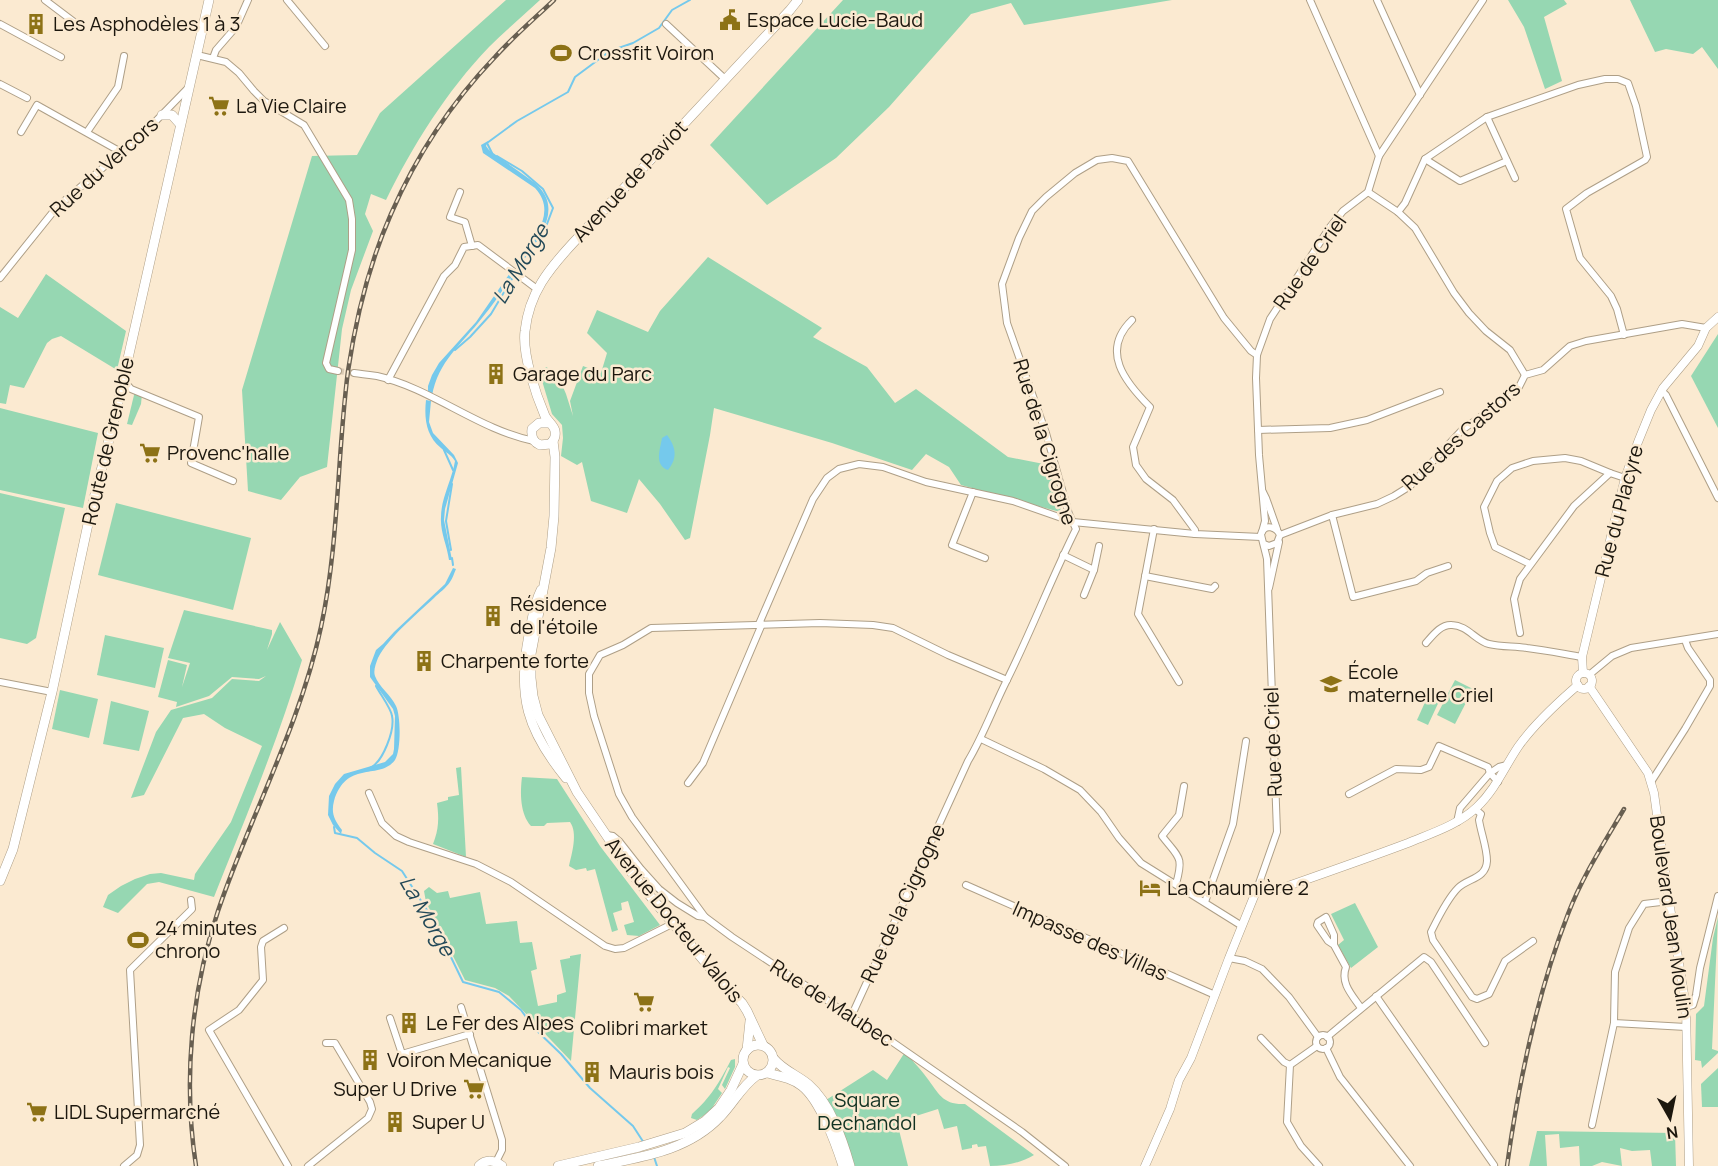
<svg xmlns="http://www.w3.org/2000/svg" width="1718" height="1166" font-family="Manrope,sans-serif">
<rect width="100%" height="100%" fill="#fbead1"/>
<g fill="#96d7b2">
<path d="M506 0H540C523 16 505 31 489 47 446 92 413 145 386 200L371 194 365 214 373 231 351 290 342 329 327 467 300 477 281 500 248 491 242 390 312 156 357 155 380 113Z"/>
<path d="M843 0H1172L1024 25 1011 3 971 14 889 107 836 158 767 205 710 145Z"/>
<path d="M1508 0H1564L1567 4 1544 17 1562 81 1545 89 1524 27Z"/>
<path d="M1630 0H1718V69L1702 47 1693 54 1666 49 1655 52Z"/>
<path d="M708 257 822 328 813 337 867 367 895 403 916 389 1008 457 1049 465 1061 506 1060 512 961 485 949 467 926 454 912 470 832 443 714 408 710 435 690 538 685 540 660 504 639 479 627 513 591 501 582 462 577 465 561 456 563 438 562 425 552 414 540 374 546 367 557 373 566 394 573 416 570 401 583 366 601 373 607 353 587 333 597 310 648 332 660 311Z"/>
<path d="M46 274 126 331 117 370 61 336 52 339 47 343 24 388 10 385 6 404 0 403V307L18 318Z"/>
<path d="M1718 334V428L1691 376Z"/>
<path d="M135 391 142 394 141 404 132 425 127 424Z"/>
<path d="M0 408 98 433 83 508 0 490Z"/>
<path d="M0 493 65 508 36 638 27 644 0 638Z"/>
<path d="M116 503 251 538 233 610 98 575Z"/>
<path d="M184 610 272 630V634L267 650 280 622 302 660C278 741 245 819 214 897L159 882 147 884 118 913 103 907 108 895 121 886 135 879 150 874 161 873 194 880 195 874 231 822 262 746 225 728 204 714 183 718 144 795 131 798 156 732 171 710 212 698 232 679 259 681 266 676 259 679 232 677 209 696 176 707 177 702 158 697 168 660 187 665 182 687 190 663 168 658Z"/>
<path d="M105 635 164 648 155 688 97 675Z"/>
<path d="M1455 680 1473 689 1455 724 1437 715Z"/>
<path d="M1431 689 1442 695 1428 725 1417 720Z"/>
<path d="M60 690 98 699 89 738 52 729Z"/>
<path d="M111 701 149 711 139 751 103 744Z"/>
<path d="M461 767 466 857 433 844C439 829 439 818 437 803L448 800V797L459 795 456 768Z"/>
<path d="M522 777 557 779 600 846 660 925 639 936 627 935 624 925 634 922 628 901 621 903 622 910 613 913 618 930 612 932 595 869 587 871 586 868 576 870 569 866C572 853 578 833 570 822L547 823 544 826H531C520 814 520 793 522 777Z"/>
<path d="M429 887 437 893 448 891 450 898 480 892 486 924 517 921 520 943 532 942 537 969 531 971 538 1006 557 1002V995L566 992 560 960 570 958V956L581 954 571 1061 509 996 495 988 465 980 426 902 424 891Z"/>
<path d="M1355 903 1378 947 1351 968 1338 945 1344 940 1331 914Z"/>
<path d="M1718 917 1712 1049 1718 1051V1053L1702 1068 1701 1061 1695 1060 1696 1014 1704 1006 1713 938Z"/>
<path d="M905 1052C912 1061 921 1069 927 1078 939 1094 943 1105 965 1104L1034 1155C1020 1163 1006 1166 990 1166L986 1146 978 1147 977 1144 972 1145V1148L962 1150 957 1126 944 1129 938 1109 897 1122 908 1166H852L826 1100 873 1070 887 1080Z"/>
<path d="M735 1059V1067L725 1089 722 1085 730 1068 728 1067 718 1089 722 1093 710 1111 697 1120 691 1118 692 1114C711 1097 719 1083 731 1060Z"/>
<path d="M1718 1068V1107H1702L1701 1084Z"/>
<path d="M1537 1131 1675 1133 1676 1166H1652L1650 1150 1632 1151 1620 1148 1622 1166 1602 1162 1592 1166H1580L1579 1146 1560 1148 1559 1134 1545 1135 1547 1166H1529Z"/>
</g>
<g fill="#75c9ec">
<path d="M488 141 486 146 489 150 535 183C566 210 536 241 519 267L516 264C531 242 559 214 535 188L483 153 481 145Z"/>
<path d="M512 270 515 272C504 288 494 304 482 318 462 344 438 361 432 396L428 394V386L432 375 439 363 476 322Z"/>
<path d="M426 400 431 401 429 422 433 433 454 455 458 463 445 509 444 520 452 560H449C447 545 440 532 441 517 441 498 452 480 455 461 451 454 446 453 441 448 426 436 424 418 426 400Z"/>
<path d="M667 435C676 447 678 458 668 470 654 465 660 450 662 438Z"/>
<path d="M453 568 456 569C454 573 453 578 450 582 446 588 439 593 434 598 416 615 389 637 378 658 376 663 373 671 375 676 379 687 391 695 396 706 401 716 401 751 395 760 379 781 347 759 334 801 331 813 334 820 342 830L341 834 333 825 328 815 329 796 335 784 344 774 385 762 393 754 394 749 395 716 393 709 370 677V666L376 650 383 644 394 632 445 584Z"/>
</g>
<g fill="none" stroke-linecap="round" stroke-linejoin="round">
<g stroke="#75c9ec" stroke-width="2">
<path d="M492 153 487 143 517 121 568 92 575 77 610 51 633 43 659 28 672 10 690 0"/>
<path d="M497 156 522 171 543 189 553 208 547 224 530 250"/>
<path d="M455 350 470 337 491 314 522 262"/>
<path d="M444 450 453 470"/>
<path d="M451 550 446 521 452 484"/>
<path d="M452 558 453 565"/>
<path d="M370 768C383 762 395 730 392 716 391 708 380 694 376 686"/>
<path d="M334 827 335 833 357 838 375 853 402 871 432 918 463 982 499 992 521 1010 534 1028 561 1054 590 1088 633 1126 644 1143"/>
<path d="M654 1157 657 1166"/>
</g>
<path stroke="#dacab4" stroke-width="6" stroke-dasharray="6 3" stroke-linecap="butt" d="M338 371 354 373"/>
<defs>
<g id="minor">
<path d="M45 0 82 28"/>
<path d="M287 0 325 46"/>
<path d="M1310 0 1379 156"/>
<path d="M1377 0 1420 95"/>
<path d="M0 24 61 57"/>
<path d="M666 24 725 79"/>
<path d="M197 55 226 62 239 73 254 91 264 101 304 125 349 200 352 219V250L326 363 329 369 338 371"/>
<path d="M213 58 216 50 236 27 248 0"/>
<path d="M0 84 27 98"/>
<path d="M1487 117 1515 178"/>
<path d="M21 132 37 105 121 152"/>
<path d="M87 132 118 87 124 56"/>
<path d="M1425 159 1460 181 1507 161"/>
<path d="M460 192 450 217 465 222 472 246"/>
<path d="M1368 192 1398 212 1415 228 1454 293 1469 313 1486 331 1510 350 1525 375"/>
<path d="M1398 212 1405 203 1425 159 1487 117 1578 85 1605 79H1618L1628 83 1636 106 1647 157 1645 160 1587 193 1566 209 1580 258 1611 296 1617 309 1624 335"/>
<path d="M0 278 57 207 147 130 188 88"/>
<path d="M1132 320C1100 351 1125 382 1150 407L1133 447 1136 465 1146 479 1173 500 1195 530V534"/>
<path d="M354 373C361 374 369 375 377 376 431 388 479 430 534 441"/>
<path d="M123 380 131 389 199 417 191 463 233 481"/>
<path d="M388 380 444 276 455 265 464 247 478 245 537 289"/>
<path d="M1662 391 1666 395 1718 498"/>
<path d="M1258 430 1330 428 1367 420 1440 392"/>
<path d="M973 492 952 545 985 558"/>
<path d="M1263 492 1266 498 1277 529"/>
<path d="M1332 515 1353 597 1416 581 1427 573 1448 566"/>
<path d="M1154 529 1138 614 1179 682"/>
<path d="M1262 532 1265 521 1259 455 1256 378 1257 355 1270 319 1330 227 1343 211 1368 192 1379 156 1483 0"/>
<path d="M1280 535 1332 515 1377 504 1394 496 1410 486 1462 430 1510 396 1519 387 1525 375 1543 370 1570 346 1586 341 1682 324 1706 328"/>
<path d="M1063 555 1094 570"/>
<path d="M1530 564 1495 547 1490 533 1484 507 1497 481 1512 468 1533 461 1565 458 1581 461 1610 473"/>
<path d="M1145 576 1212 589 1215 586"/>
<path d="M1269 588 1279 542"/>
<path d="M1084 595 1094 570 1099 546"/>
<path d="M759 624 813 499 827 478 839 469 859 464 883 467 926 482 1013 501 1073 522 1195 534 1261 537"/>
<path d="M1520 633 1514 599 1520 579 1574 506 1610 473 1625 478"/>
<path d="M1426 643C1433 635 1441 624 1452 625 1467 625 1476 641 1489 644 1501 647 1515 646 1527 648 1545 650 1564 654 1582 657"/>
<path d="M1589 675 1612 656 1631 648 1718 634"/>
<path d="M0 682 52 692"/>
<path d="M981 739 1044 769 1080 790 1101 812 1119 838 1141 863 1242 926"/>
<path d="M1651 782 1685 729 1710 686V680L1688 648 1685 640"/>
<path d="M688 783 703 763 762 624"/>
<path d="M369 793 382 823 396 836 409 842 476 864 511 882 605 946 615 949 624 948 672 924"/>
<path d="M1349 794 1396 769 1421 770 1429 767 1439 746 1488 767 1490 773 1498 782"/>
<path d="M1475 809 1481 814 1479 820C1481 833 1487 848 1487 861 1486 879 1468 878 1458 888 1447 899 1438 918 1431 932L1433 940 1472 997 1477 999 1489 994 1505 961 1533 941"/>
<path d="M1457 822 1460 808 1490 773 1499 767 1507 765"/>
<path d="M607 835 613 836 619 841 641 869 659 889 677 903 698 916 705 917 732 937 817 993 851 1017 891 1041 1022 1132 1065 1166"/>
<path d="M1176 884C1184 856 1179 858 1162 836L1179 815 1184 786"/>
<path d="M966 885 1215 995"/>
<path d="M1257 889 1277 832 1267 559C1266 554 1261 536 1261 534 1265 522 1277 528 1280 535L1277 543 1269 546 1264 544"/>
<path d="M1669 901 1644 904 1629 928 1615 972 1614 1023 1686 1027"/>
<path d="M1205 902 1233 824 1246 741"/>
<path d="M705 917 632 817 619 794 594 716 589 693V674L600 655 623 645 651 628 820 623 873 625 893 628 948 655 1007 680"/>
<path d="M284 928 263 941 261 947 263 980 239 1010 209 1030 288 1166"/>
<path d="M1334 945 1328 941 1317 925 1318 922 1326 917 1334 935V945L1346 967C1340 983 1352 995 1361 1008"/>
<path d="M1229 958 1245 961 1262 969 1289 997 1318 1037"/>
<path d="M1376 996 1494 1165"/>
<path d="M461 1007 502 1140V1150L496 1162"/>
<path d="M1686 1007 1693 1005 1696 995 1700 968 1718 896"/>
<path d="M851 1017 968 761C983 736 993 708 1006 682 1031 632 1051 579 1076 529L1069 514 1046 433 1007 323 1002 284 1019 238 1032 211 1046 197 1075 173 1097 160 1112 158 1128 161 1224 318 1251 351 1257 355"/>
<path d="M390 1018 402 1054 470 1034"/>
<circle cx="1323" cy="1042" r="7"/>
<path d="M1327 1037 1424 957 1431 962 1485 1043"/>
<path d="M1261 1038 1284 1062 1290 1065"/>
<path d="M1317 1046 1290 1065 1287 1122 1301 1146 1319 1166"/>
<path d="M1326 1048 1340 1077 1410 1166"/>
<path d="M1592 1125 1614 1023"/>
<path d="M124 1166 137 1155 140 1145 130 970 192 909 191 900"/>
<path d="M308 1166 368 1118 372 1109 370 1102 335 1043H326"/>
</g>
<g id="tertiary">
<path d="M1583 673 1582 657 1625 478 1638 442 1651 410 1663 388 1698 346 1706 328 1718 317"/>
<circle cx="1584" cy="681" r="8"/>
<path d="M1589 686 1648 773 1654 793 1669 901 1686 1007 1689 1166"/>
<path d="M1145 1166 1170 1109 1179 1080 1191 1058 1229 958 1257 889 1273 890 1288 886C1328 872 1368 858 1408 843 1432 833 1458 825 1477 807 1495 790 1504 768 1518 747 1534 724 1556 704 1578 685"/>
</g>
<g id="primary">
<path d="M162 115H172L180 124"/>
<path d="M548 423H539L532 429C531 437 533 442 540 445L550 444C554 440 556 437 555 431 554 425 548 422 545 416 536 395 522 354 525 331 529 293 549 269 573 243L790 10 798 0"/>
<path d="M553 441 555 457 554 516 551 548 531 654V678L533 696 538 715 577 792 636 879 719 979 742 1003 747 1011 763 1045"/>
<path d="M541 590C534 604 532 620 529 635 517 696 527 730 566 778"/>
<path d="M0 881 13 849 52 692 91 510 115 416 209 0"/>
<circle cx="758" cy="1060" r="15"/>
<path d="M747 1050 750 1021"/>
<path d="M774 1059C783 1070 797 1075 808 1084 830 1103 842 1138 850 1166"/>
<path d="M767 1073C779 1076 792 1078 802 1086 820 1100 836 1144 843 1166"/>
<path d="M479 1166C486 1159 495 1160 502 1166"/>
<path d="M558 1166 639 1147 685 1133 705 1121 719 1108 731 1090 743 1064"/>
<path d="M598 1166C641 1157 688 1151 720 1117 733 1104 741 1087 756 1076"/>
</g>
</defs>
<use href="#minor" stroke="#ae9f87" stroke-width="8"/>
<use href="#tertiary" stroke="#ae9f87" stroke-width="9"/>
<use href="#primary" stroke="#ae9f87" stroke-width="10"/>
<use href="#minor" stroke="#fff" stroke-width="6"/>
<use href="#tertiary" stroke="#fff" stroke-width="8"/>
<use href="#primary" stroke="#fff" stroke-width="9"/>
<defs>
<g id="rail">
<path d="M196 1166C183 1081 191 992 218 911 250 816 300 726 321 627 339 543 337 456 348 371 356 317 369 264 391 214 416 156 452 102 495 57 513 37 534 19 554 0"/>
<path d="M1507 1166C1519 1080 1537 994 1568 914 1582 877 1604 843 1624 809"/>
</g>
</defs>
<use href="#rail" stroke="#685f51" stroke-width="4.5"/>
<use href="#rail" stroke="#fbead1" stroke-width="2" stroke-dasharray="7" stroke-linecap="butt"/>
</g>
<defs>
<symbol id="civic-bare" viewBox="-9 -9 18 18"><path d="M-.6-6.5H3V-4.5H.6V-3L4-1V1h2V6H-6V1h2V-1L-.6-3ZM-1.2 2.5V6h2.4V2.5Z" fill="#8d7216" stroke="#fbead1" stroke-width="2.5" paint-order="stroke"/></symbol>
<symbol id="building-bare" viewBox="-9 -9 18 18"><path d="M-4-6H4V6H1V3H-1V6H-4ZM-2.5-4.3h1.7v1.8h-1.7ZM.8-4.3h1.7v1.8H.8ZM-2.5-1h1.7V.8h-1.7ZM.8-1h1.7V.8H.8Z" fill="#8d7216" stroke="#fbead1" stroke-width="2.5" paint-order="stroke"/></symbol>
<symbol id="stadium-bare" viewBox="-9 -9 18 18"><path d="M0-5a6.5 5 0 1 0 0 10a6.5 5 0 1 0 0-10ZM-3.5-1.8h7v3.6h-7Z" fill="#8d7216" stroke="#fbead1" stroke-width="2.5" paint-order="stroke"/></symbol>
<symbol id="supermarket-bare" viewBox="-9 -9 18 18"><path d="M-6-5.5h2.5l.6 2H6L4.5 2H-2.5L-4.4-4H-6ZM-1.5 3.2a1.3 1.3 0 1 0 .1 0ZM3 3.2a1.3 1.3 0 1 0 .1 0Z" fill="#8d7216" stroke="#fbead1" stroke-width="2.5" paint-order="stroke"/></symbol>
<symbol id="school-bare" viewBox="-9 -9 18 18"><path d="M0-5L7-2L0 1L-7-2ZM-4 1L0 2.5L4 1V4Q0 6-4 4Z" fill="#8d7216" stroke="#fbead1" stroke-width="2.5" paint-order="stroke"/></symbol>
<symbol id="hotel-bare" viewBox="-9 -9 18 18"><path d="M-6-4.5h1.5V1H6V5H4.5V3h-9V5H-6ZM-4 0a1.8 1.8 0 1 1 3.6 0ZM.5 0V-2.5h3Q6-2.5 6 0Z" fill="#8d7216" stroke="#fbead1" stroke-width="2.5" paint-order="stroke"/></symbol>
</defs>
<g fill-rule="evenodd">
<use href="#civic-bare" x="715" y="5" width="30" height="30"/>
<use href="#building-bare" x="21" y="9" width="30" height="30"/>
<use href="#stadium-bare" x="546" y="38" width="30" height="30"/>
<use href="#supermarket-bare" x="204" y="91" width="30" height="30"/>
<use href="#building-bare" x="481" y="359" width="30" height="30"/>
<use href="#supermarket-bare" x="135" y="438" width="30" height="30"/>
<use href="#building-bare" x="478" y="601" width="30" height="30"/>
<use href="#building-bare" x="409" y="646" width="30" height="30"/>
<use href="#school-bare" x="1316" y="669" width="30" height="30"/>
<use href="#hotel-bare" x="1135" y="873" width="30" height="30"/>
<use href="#stadium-bare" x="123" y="925" width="30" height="30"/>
<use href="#supermarket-bare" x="629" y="987" width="30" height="30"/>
<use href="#building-bare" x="394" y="1008" width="30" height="30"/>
<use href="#building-bare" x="355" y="1045" width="30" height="30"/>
<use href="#building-bare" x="577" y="1057" width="30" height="30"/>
<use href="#supermarket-bare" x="459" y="1074" width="30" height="30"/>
<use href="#supermarket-bare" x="22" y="1097" width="30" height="30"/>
<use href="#building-bare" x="380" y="1107" width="30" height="30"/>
</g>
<g text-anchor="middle" stroke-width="5" stroke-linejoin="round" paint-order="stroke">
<g font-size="20" fill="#1c170e" stroke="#fbead1" text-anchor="start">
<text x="747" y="27">Espace Lucie-Baud</text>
<text x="53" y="31">Les Asphodèles 1 à 3</text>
<text x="578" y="60">Crossfit Voiron</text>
<text x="236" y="113">La Vie Claire</text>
<text x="513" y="381">Garage du Parc</text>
<text x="167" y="460">Provenc'halle</text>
<text x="510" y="611">Résidence<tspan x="510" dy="23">de l'étoile</tspan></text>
<text x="441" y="668">Charpente forte</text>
<text x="1348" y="679">École<tspan x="1348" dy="23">maternelle Criel</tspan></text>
<text x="1167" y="895">La Chaumière 2</text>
<text x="155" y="935">24 minutes<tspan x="155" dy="23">chrono</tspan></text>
<text x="426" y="1030">Le Fer des Alpes</text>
<text x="644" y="1035" text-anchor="middle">Colibri market</text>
<text x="387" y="1067">Voiron Mecanique</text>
<text x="609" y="1079">Mauris bois</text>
<text x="457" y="1096" text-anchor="end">Super U Drive</text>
<text x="54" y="1119">LIDL Supermarché</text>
<text x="412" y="1129">Super U</text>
</g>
<g font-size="20" fill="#1c170e" stroke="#fbead1">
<text transform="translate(104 167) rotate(-42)" y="7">Rue du Vercors</text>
<text transform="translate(630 181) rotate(-47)" y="7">Avenue de Paviot</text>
<text transform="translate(1310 262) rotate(-55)" y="7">Rue de Criel</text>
<text transform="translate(1461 436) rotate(-42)" y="7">Rue des Castors</text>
<text transform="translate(108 441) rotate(-77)" y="7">Route de Grenoble</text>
<text transform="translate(1045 442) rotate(73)" y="7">Rue de la Cigrogne</text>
<text transform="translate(1619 511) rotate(-75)" y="7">Rue du Placyre</text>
<text transform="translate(1273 742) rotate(-92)" y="7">Rue de Criel</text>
<text transform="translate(903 903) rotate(-65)" y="7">Rue de la Cigrogne</text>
<text transform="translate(1671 917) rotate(82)" y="7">Boulevard Jean Moulin</text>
<text transform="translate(674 920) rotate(51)" y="7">Avenue Docteur Valois</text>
<text transform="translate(1090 941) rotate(24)" y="7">Impasse des Villas</text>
<text transform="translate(832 1003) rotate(33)" y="7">Rue de Maubec</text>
</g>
<g font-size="20" fill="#103121" stroke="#fbead1">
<text x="867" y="1107">Square<tspan x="867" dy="23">Dechandol</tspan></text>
</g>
<g font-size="21" font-style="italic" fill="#234958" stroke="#fbead1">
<text transform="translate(521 264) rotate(-59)" y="7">La Morge</text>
<text transform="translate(427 916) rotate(60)" y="7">La Morge</text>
</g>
</g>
<g transform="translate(1670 1118) rotate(171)" stroke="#fbead1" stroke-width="4.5" paint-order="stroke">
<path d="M0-4.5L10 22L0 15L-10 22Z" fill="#1c170e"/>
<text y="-9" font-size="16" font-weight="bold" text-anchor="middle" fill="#1c170e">N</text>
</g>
</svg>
